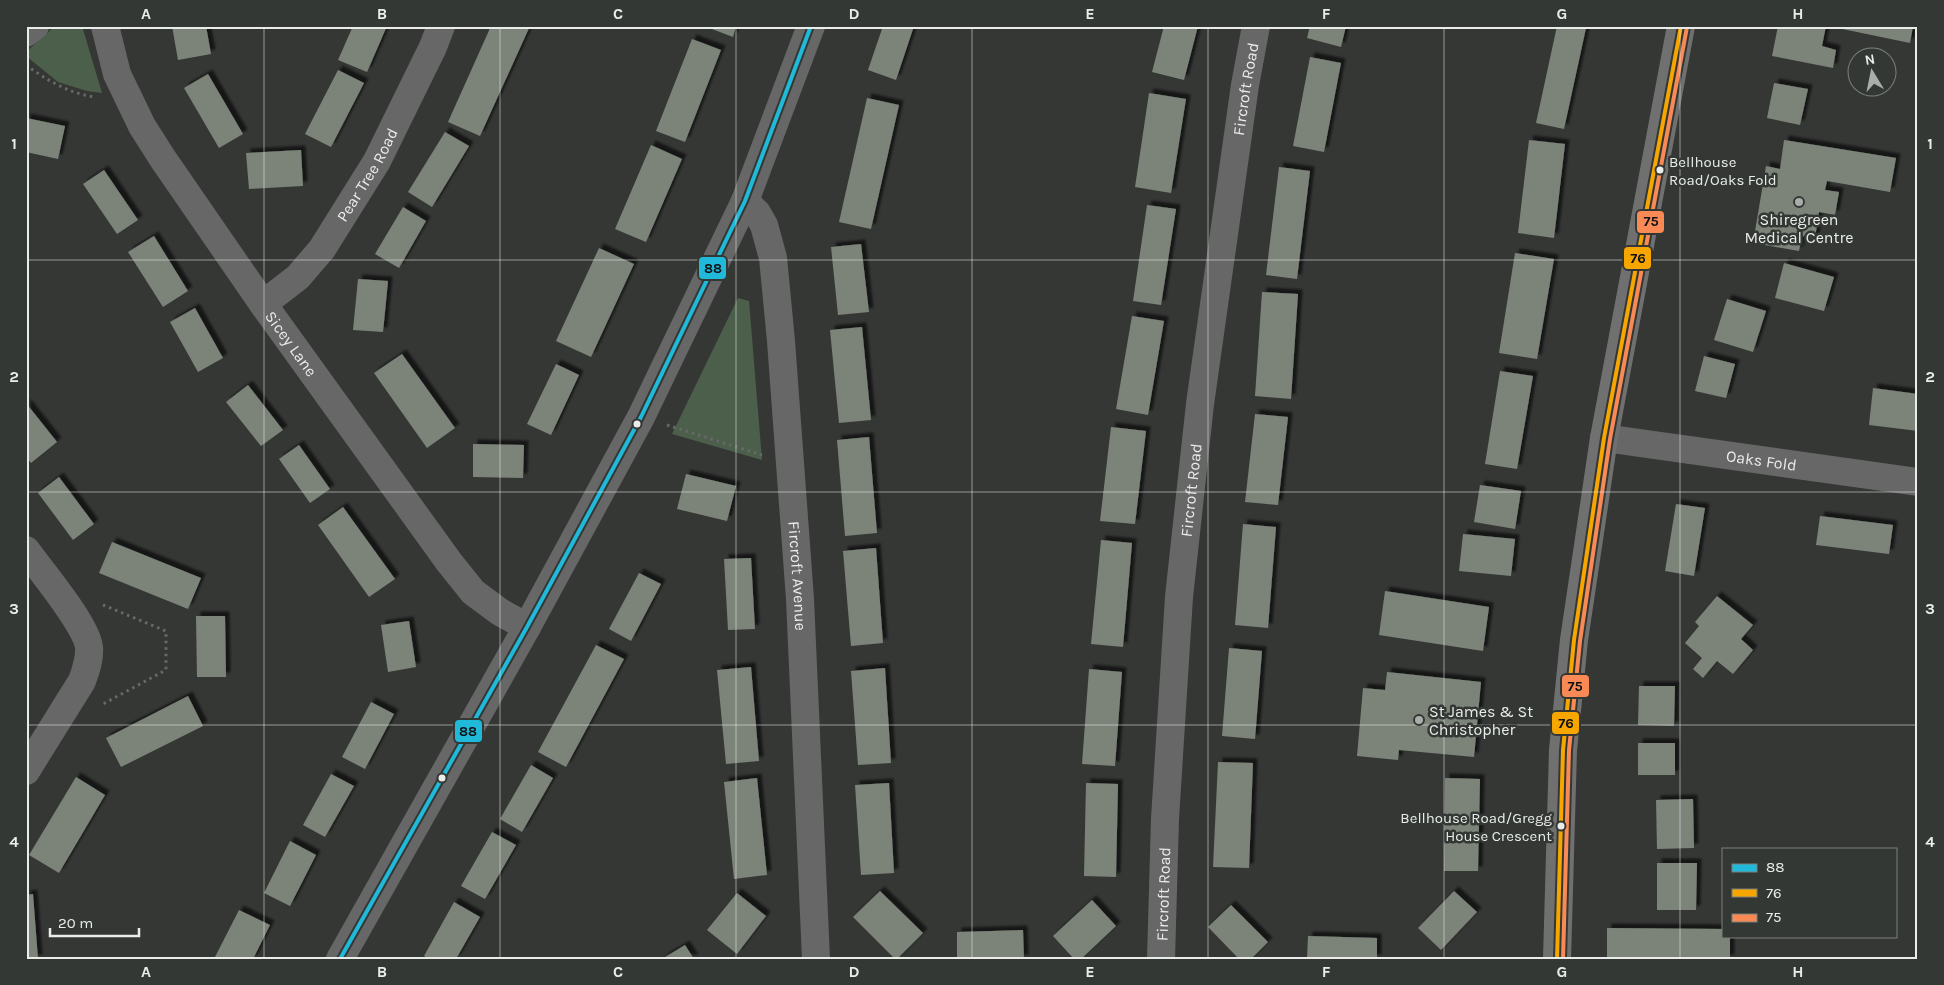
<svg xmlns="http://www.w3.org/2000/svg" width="1944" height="985" font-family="Karla,sans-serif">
<defs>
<filter id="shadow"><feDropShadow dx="4.5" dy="-4.5" stdDeviation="1" flood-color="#0009"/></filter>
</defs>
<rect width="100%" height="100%" fill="#353735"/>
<g fill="#4b5f4b">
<path d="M55 26H82L102 93 87 91 58 82 26 56V52Z"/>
<path d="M738 298 749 301 762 460 672 434Z"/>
</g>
<g fill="#7b847a" filter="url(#shadow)">
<path d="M172 26H206L211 54 178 60Z"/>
<path d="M353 26H387L367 72 338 60Z"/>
<path d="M491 26H530L480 136 448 122Z"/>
<path d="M704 26H736L733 37Z"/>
<path d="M883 26H914L896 80 868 70Z"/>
<path d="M1164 26H1198L1184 80 1152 72Z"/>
<path d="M1310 26H1346L1341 47 1307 38Z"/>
<path d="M1557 26H1575L1586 28 1564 129 1536 123Z"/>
<path d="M1778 26H1826L1822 46 1836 50 1833 68 1772 56Z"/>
<path d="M1828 26H1913L1910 43Z"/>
<path d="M692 39 721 50 685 142 656 131Z"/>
<path d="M1310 57 1341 63 1324 152 1293 146Z"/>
<path d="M338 70 364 83 331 147 305 134Z"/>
<path d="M208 74 243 134 219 148 184 88Z"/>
<path d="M1774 83 1808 89 1800 125 1767 118Z"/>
<path d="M1149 93 1186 99 1171 193 1135 187Z"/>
<path d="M867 98 899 105 871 229 839 222Z"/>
<path d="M26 118 65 126 58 159 26 152Z"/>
<path d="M445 132 469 146 432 207 408 192Z"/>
<path d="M1529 140 1565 144 1554 238 1518 233Z"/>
<path d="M1784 140 1896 158 1890 192 1827 181 1825 190 1839 192 1835 215 1819 212 1815 238 1802 236 1799 251 1753 243 1766 166 1780 169Z"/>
<path d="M651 145 682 159 646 242 615 229Z"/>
<path d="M301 150 303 186 249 189 246 153Z"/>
<path d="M1279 167 1310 171 1297 279 1266 275Z"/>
<path d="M104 170 138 220 117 234 83 184Z"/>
<path d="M1147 205 1176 209 1161 305 1133 301Z"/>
<path d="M403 207 426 221 399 268 375 254Z"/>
<path d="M154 236 188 291 163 307 128 252Z"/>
<path d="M861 244 869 312 838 315 831 247Z"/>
<path d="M599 248 634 264 591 357 556 341Z"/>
<path d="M1515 253 1554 259 1537 359 1499 353Z"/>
<path d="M1784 263 1834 277 1824 311 1775 298Z"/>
<path d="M358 279 388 281 383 332 353 330Z"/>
<path d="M1262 292 1298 294 1291 399 1255 396Z"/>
<path d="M1727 299 1766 311 1753 352 1714 340Z"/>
<path d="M195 308 223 358 198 372 170 322Z"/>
<path d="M1132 316 1164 321 1148 415 1116 409Z"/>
<path d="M862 327 871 420 839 423 830 330Z"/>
<path d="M402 354 455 428 427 448 374 373Z"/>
<path d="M1704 356 1735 364 1726 398 1695 391Z"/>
<path d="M556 364 579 375 551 435 527 424Z"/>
<path d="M1500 371 1533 376 1517 469 1485 464Z"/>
<path d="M248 385 283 430 261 446 226 402Z"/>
<path d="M1873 388 1918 394V431L1869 425Z"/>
<path d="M26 403 57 442 31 463 26 457Z"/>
<path d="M1255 414 1288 417 1278 505 1245 502Z"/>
<path d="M1111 427 1146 431 1135 524 1100 521Z"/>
<path d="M869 437 877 533 845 536 837 440Z"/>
<path d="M473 444 524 445 523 478 473 477Z"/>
<path d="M299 445 330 489 310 503 279 459Z"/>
<path d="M686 474 736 486 727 521 677 509Z"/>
<path d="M59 477 94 524 73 540 38 493Z"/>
<path d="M1480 485 1521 491 1515 529 1474 522Z"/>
<path d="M1676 504 1705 508 1694 576 1665 571Z"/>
<path d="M343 507 395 579 369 597 318 525Z"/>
<path d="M1820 516 1893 525 1889 554 1816 545Z"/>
<path d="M1243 524 1276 527 1268 628 1235 625Z"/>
<path d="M1463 534 1515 539 1511 576 1459 571Z"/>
<path d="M1101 540 1132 543 1123 647 1091 644Z"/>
<path d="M112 542 201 578 188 609 99 573Z"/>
<path d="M876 548 883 643 851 646 843 551Z"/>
<path d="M751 558 755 629 728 630 724 559Z"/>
<path d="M639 573 661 584 631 641 609 629Z"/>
<path d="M1385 591 1489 607 1483 651 1379 635Z"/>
<path d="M1717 596 1753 625 1741 639 1753 650 1733 674 1717 661 1703 678 1693 669 1702 658 1685 643 1699 626 1695 622Z"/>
<path d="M196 616H225L226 677H197Z"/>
<path d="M409 621 416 667 388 672 381 625Z"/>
<path d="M596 645 624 659 566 767 538 752Z"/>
<path d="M1229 648 1262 651 1255 739 1222 736Z"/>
<path d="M751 667 759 761 726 764 717 670Z"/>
<path d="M885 668 891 763 858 765 851 671Z"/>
<path d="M1089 669 1122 672 1115 766 1082 764Z"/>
<path d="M1387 672 1481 682 1474 757 1399 750 1398 760 1357 756 1363 688 1385 690Z"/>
<path d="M1639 686H1675L1674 726 1638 725Z"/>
<path d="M188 696 203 726 121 767 106 738Z"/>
<path d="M371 702 394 714 365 769 342 757Z"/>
<rect x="1638" y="743" width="37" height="32"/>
<path d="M1218 762 1253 763 1249 868 1213 867Z"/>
<path d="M531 765 553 778 522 832 500 819Z"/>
<path d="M331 774 354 786 325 837 303 825Z"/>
<path d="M76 777 105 795 59 873 29 855Z"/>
<path d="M757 778 767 875 734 879 724 782Z"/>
<path d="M1445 778 1480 779 1478 871H1444Z"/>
<path d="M889 783 894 873 861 875 855 785Z"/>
<path d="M1086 783 1118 784 1116 877 1084 876Z"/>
<path d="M1693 799 1694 848 1657 849 1656 800Z"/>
<path d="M492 832 516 845 485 899 461 886Z"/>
<path d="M290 841 316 855 290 906 264 893Z"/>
<path d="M1657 863H1697L1696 910H1657Z"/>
<path d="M880 891 923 933 897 959H895L853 917Z"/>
<path d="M1454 891 1477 912 1441 950 1418 928Z"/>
<path d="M737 893 766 916 737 954 707 930Z"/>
<path d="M33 894 38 959H26V895Z"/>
<path d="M1092 900 1116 926 1081 959H1074L1053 936Z"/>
<path d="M454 902 480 917 456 959H429L424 956Z"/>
<path d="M1231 905 1268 942 1251 959H1239L1208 927Z"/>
<path d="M239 910 270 925 253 959H214Z"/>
<path d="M1607 928 1723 929V936H1730V959H1607Z"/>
<path d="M1023 930 1024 959H957V932Z"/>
<path d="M1308 936 1377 938V959H1307Z"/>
<path d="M685 945 694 959H662Z"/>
</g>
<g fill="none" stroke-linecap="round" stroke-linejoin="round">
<g stroke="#686868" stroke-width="3" stroke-dasharray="2.5 4" stroke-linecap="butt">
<path d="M26 65C46 80 71 94 95 97"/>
<path d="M667 425 762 455"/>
<path d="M103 605 166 631V670L103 704"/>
</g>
<g stroke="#676767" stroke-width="28">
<path id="s1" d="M105 26 117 74 142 126 163 159 263 304 449 562 473 592 500 612 527 627"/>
<path d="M26 33 35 26"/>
<path id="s2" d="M745 201 757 213 764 225 773 258 781 341 800 599 816 959"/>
<path id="s3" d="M263 304 298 277 322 249 377 161 433 47 441 26"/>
<path id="s4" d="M1604 438 1918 482"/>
<path d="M26 550C41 571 86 624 89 647 90 659 86 670 82 681L26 771"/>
<path d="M340 959 527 627 641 417 745 201 811 26"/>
<path id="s5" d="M1161 959 1165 819 1179 597 1200 404 1245 85 1256 26"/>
</g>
<path stroke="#707070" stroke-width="28" d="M1557 959 1563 750 1574 640 1604 438 1681 26"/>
<defs>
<path id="bus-1" d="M340 959 527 627 641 417 745 201 811 26"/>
<path id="bus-2" d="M1557 959 1563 750 1574 640 1604 438 1681 26"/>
<path id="bus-3" d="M1563 959 1569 750 1580 641 1610 439 1687 27"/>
</defs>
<use href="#bus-1" stroke="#343834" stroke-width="8"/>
<use href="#bus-2" stroke="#343834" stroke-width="8"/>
<use href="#bus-3" stroke="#343834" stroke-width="8"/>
<use href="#bus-1" stroke="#20b9da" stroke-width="4"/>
<use href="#bus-2" stroke="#f7a600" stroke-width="4"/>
<use href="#bus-3" stroke="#f98a56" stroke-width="4"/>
</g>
<path fill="none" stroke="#eaecea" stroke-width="1" stroke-opacity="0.55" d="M264 26V959M500 26V959M736 26V959M972 26V959M1208 26V959M1444 26V959M1680 26V959M26 260H1918M26 492H1918M26 725H1918"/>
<g fill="#eaecea" stroke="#343834" stroke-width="2">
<circle cx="1660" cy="170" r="4.5"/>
<circle cx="637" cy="424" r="4.5"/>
<circle cx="442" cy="778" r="4.5"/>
<circle cx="1561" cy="826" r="4.5"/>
</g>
<g fill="#abadab" stroke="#343834" stroke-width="2">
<circle cx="1799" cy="202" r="5"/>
<circle cx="1419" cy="720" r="5"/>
</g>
<g text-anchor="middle" stroke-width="5" stroke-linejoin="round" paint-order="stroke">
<g font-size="15" fill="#eaecea" stroke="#343834" text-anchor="start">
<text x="1669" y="167">Bellhouse<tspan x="1669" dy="18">Road/Oaks Fold</tspan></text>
<text x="1552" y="823" text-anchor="end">Bellhouse Road/Gregg<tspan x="1552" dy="18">House Crescent</tspan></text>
</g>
<g font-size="16" fill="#eaecea" stroke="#343834">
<text dy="6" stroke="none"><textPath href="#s5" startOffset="875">Fircroft Road</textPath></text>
<text dy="6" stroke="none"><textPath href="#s3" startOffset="168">Pear Tree Road</textPath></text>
<text dy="6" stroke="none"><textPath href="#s1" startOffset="371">Sicey Lane</textPath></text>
<text dy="6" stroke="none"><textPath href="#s4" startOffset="159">Oaks Fold</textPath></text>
<text dy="6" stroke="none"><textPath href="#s5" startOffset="470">Fircroft Road</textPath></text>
<text dy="6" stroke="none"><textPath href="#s2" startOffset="384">Fircroft Avenue</textPath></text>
<text dy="6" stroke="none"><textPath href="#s5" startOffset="65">Fircroft Road</textPath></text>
</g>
<g font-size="16" fill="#eaecea" stroke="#343834">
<text x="1799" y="225">Shiregreen<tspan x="1799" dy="18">Medical Centre</tspan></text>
<text x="1429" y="717" text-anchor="start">St James &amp; St<tspan x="1429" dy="18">Christopher</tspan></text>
</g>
</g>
<g stroke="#343834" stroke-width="2">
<rect x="1636" y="210" width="29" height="24" rx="5" fill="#f98a56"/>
<rect x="1623" y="246" width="29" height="24" rx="5" fill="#f7a600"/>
<rect x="698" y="256" width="29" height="24" rx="5" fill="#20b9da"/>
<rect x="1561" y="674" width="29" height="24" rx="5" fill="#f98a56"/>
<rect x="1551" y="711" width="29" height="24" rx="5" fill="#f7a600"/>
<rect x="454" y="719" width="29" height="24" rx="5" fill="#20b9da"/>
</g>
<g font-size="14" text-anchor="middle" font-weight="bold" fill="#111">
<text x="1651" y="226">75</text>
<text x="1638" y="263">76</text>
<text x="713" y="273">88</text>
<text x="1575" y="691">75</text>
<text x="1566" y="728">76</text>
<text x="468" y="736">88</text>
</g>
<rect width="1944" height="985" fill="none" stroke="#343834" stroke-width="55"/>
<rect x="1722" y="848" width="175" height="90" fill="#343834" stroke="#7d807d"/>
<rect x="1732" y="864" width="25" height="8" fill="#20b9da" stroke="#7d807d"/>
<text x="1766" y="872" font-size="15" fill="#eaecea">88</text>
<rect x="1732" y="889" width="25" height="8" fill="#f7a600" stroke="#7d807d"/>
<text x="1766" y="898" font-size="15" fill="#eaecea">76</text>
<rect x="1732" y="914" width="25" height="8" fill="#f98a56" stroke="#7d807d"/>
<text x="1766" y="922" font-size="15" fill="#eaecea">75</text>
<g transform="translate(1872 72) rotate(350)"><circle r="24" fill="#343834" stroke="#7d807d"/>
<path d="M0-4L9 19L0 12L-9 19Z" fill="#abadab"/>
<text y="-8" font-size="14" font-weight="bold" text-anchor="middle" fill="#eaecea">N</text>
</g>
<path d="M50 928v8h89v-8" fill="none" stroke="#eaecea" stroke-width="2.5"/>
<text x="58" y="928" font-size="15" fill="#eaecea" stroke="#343834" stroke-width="4" paint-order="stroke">20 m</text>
<rect x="28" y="28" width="1888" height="930" fill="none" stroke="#eaecea" stroke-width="2"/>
<g font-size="16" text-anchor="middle" font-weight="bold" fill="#eaecea">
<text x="146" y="19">A</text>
<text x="382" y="19">B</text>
<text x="618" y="19">C</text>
<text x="854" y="19">D</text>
<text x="1090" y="19">E</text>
<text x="1326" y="19">F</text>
<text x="1562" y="19">G</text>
<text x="1798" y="19">H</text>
<text x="14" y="149">1</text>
<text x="1930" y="149">1</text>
<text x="14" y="382">2</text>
<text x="1930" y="382">2</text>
<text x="14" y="614">3</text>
<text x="1930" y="614">3</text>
<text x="14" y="847">4</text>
<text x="1930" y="847">4</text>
<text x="146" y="977">A</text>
<text x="382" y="977">B</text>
<text x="618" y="977">C</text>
<text x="854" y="977">D</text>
<text x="1090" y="977">E</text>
<text x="1326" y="977">F</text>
<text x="1562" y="977">G</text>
<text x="1798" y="977">H</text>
</g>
</svg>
